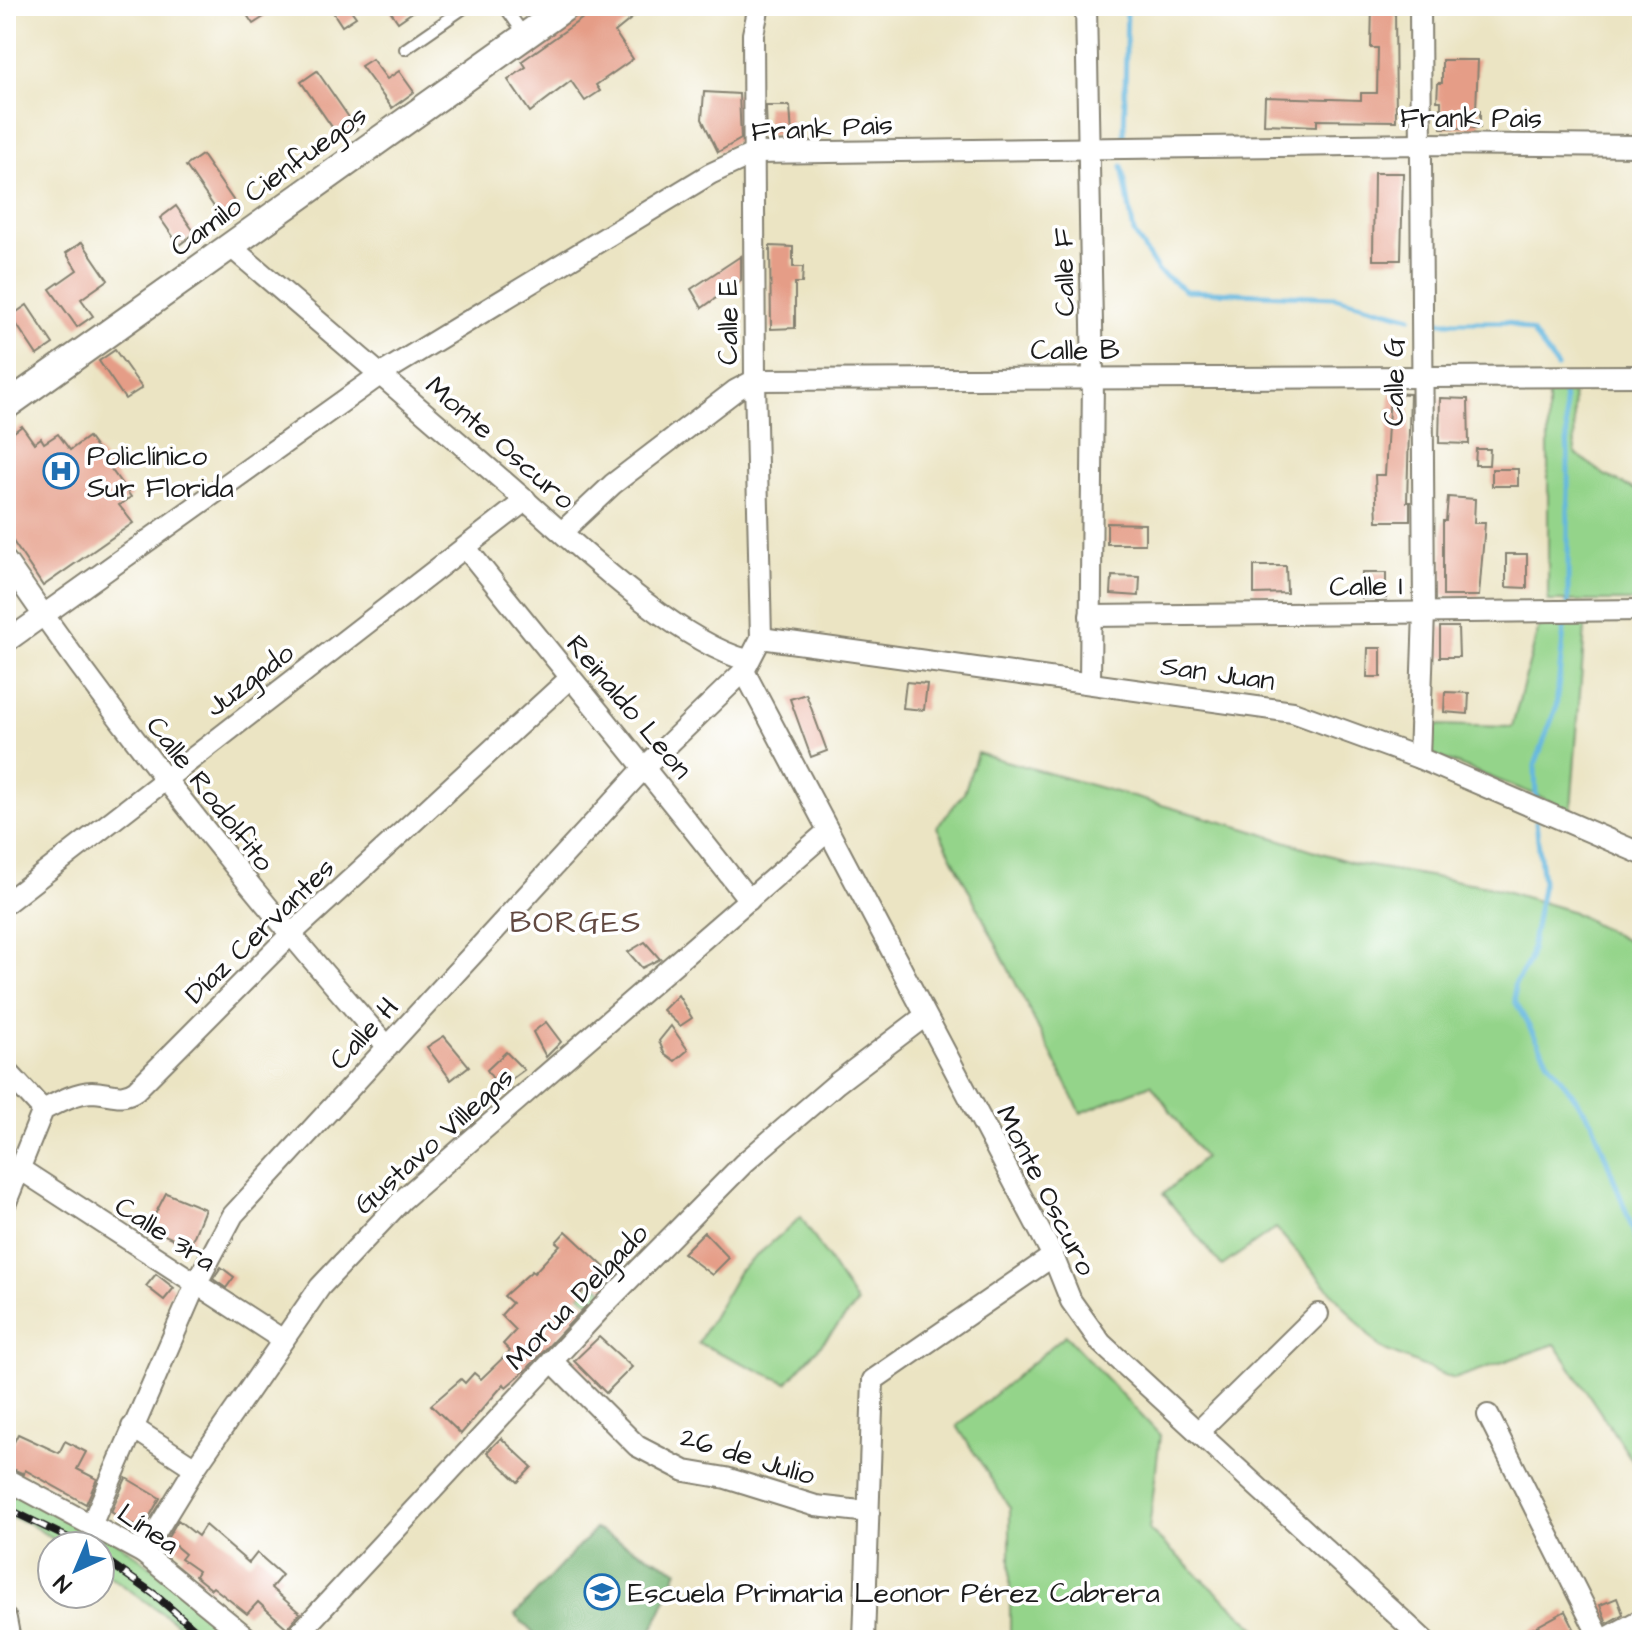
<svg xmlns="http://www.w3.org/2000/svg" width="1648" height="1646" font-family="'Architects Daughter',sans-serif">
<rect width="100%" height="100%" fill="#fff"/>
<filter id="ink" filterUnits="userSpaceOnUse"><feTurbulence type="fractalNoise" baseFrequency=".0125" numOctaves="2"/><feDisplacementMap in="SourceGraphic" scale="16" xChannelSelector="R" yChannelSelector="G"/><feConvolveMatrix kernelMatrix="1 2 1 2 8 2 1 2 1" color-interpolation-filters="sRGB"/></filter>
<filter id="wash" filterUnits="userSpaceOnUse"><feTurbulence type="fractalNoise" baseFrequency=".006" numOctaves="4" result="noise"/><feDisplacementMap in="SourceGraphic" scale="32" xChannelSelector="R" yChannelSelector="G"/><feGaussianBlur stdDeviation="1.8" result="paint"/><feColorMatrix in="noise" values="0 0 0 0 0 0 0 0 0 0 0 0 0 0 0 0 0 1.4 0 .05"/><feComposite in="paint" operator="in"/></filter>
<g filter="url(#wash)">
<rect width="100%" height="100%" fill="#ebe4c3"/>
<g fill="#94d48a" stroke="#587853" stroke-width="2">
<path d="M1548 389H1573L1575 453 1606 476 1642 493V601H1548Z"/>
<path d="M1542 615H1586L1571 810C1524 789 1476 772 1428 753L1434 725 1512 727Z"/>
<path d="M977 753 1247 829 1356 864 1488 886 1571 911 1642 949V1475L1555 1344 1454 1379 1380 1348 1276 1228 1222 1266 1163 1194 1204 1158 1151 1084 1081 1113 937 827 964 793Z"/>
<path d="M801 1217 857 1304 787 1383 698 1343 739 1271Z"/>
<path d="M593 1280 607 1293 594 1306 580 1294Z"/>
<path d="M1065 1335 1160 1435 1149 1530 1269 1640H1010V1508L957 1426Z"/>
<path d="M6 1479 92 1523 250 1640H200L100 1569V1546H64L28 1523 6 1516Z"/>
</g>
<path fill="#77b676" stroke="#4a6949" stroke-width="2" d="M595 1529 678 1570 656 1623 645 1640H540L515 1615Z"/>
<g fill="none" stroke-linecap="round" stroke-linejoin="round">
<g stroke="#63b7df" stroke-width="5">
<path d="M1124 137 1127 6"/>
<path d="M1122 166 1134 233 1158 271 1186 291 1335 297 1411 317"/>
<path d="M1439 322H1508L1532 332 1557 367"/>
<path d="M1564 392 1568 454V604"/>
<path d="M1536 801 1535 765 1556 708 1565 619"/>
<path d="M1536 822 1543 882 1529 961 1514 986 1515 1001 1548 1061 1592 1121 1642 1254"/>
</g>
</g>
<g id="blocks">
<g fill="#e59d87">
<path d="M241 6H281L253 24Z"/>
<path d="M329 6H348L356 17 342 26Z"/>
<path d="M387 6H421L398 22Z"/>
<path d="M600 6H647L615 32 633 59 596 85 600 91 585 101 571 81 530 112 508 80 526 67 522 61Z"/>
<path d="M1372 6H1395L1396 121 1317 120V126L1264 124 1265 97 1361 100V93H1377L1378 48H1371Z"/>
<path d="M372 59 387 79 399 71 414 92 392 108 361 66Z"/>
<path d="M1442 60H1478L1476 110H1480V128H1441V101H1437L1438 83H1442Z"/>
<path d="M317 71 357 129 341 140 301 82Z"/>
<path d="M704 92 739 94 741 139 718 152 702 119Z"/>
<path d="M766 106H790L792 135 767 136Z"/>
<path d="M202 155 242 213 226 224 186 166Z"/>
<path d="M1374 173H1403L1401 260H1373Z"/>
<path d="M176 206 195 233 179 245 160 218Z"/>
<path d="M82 242 108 280 81 299 93 316 77 327 50 289 77 270 66 253Z"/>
<path d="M770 246 793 247V267H803L802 283H795V328L771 329Z"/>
<path d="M741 256V280L702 308 691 289Z"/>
<path d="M27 305 53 344 37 355 11 316Z"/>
<path d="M115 350 142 388 125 399 99 361Z"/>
<path d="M1390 393 1410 394 1407 502H1410V521H1377L1375 475H1385Z"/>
<path d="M1440 398 1468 399 1469 444 1439 443Z"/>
<path d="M22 426 34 443 41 438 44 443 58 434 70 450 88 437 131 497 119 505 133 523 43 586 6 531V438Z"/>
<path d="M1476 449H1490L1489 465H1475Z"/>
<rect x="1492" y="469" width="26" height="17"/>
<path d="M1448 497 1475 499 1474 523H1485L1479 596H1443V521H1446Z"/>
<path d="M1107 523 1145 524V544H1107Z"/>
<path d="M1506 554H1527V588L1506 587Z"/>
<path d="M1254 566H1286L1287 593 1254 594Z"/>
<rect x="1362" y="573" width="24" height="25"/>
<path d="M1112 576 1140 577 1139 596 1111 594Z"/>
<path d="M1440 627H1458L1459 657H1440Z"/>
<path d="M1368 648H1381V677H1367Z"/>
<path d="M906 682 927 684 924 710 903 708Z"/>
<path d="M1445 692 1469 693 1468 714 1444 712Z"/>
<path d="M806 694 827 751 811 757 790 699Z"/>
<path d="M645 942 660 959 642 968 628 952Z"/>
<path d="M678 995 692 1018 680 1026 663 1010Z"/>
<path d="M546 1022 561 1042 546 1057 533 1032Z"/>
<path d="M671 1026 688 1050 675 1061 664 1053 659 1041Z"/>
<path d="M444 1036 469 1066 451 1080 427 1047Z"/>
<path d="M506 1052 524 1070 499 1088 487 1070Z"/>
<path d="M166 1193 205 1209 190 1246 148 1228Z"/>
<path d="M566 1231 614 1276 604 1287 595 1278 576 1298 586 1306 528 1368 506 1387 504 1384 461 1434 431 1405 461 1379 465 1383 474 1373 481 1379 510 1351 503 1344 516 1330 501 1315 512 1303 504 1296 532 1271 534 1273 560 1245 556 1242Z"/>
<path d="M704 1232 729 1258 712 1275 683 1253Z"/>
<path d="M221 1267 234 1277 226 1288 213 1279Z"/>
<path d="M156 1274 174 1288 164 1300 146 1286Z"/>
<path d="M599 1337 632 1367 606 1393 574 1361Z"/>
<path d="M18 1434 59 1453 65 1441 86 1452 77 1469 97 1479 86 1504 25 1470 24 1474 6 1466V1438L14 1442Z"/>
<path d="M501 1438 532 1467 518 1482 487 1452Z"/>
<path d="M126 1478 160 1498 142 1530 111 1512Z"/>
<path d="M178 1520 198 1536 205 1525 249 1563 257 1553 282 1575 271 1588 300 1613 287 1628 258 1602 247 1614 213 1587 211 1589 195 1576 198 1571 181 1559 185 1554 167 1539Z"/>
<path d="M1617 1598 1623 1614 1607 1623 1600 1605Z"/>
<path d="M1565 1611 1580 1640H1512Z"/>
</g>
</g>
</g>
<g filter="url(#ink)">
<use href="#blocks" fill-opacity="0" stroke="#848070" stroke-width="2"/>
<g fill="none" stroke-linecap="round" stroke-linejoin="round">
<defs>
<g id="service">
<path d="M504 6 524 34"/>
<path d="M405 49 467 6"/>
</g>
<g id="minor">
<path d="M759 6 753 34 755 380 761 638"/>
<path d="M1086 6 1093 377 1090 682"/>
<path d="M231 247C324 326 416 405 508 485 567 536 674 641 747 660"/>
<path d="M562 532 613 484 736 390 755 380 1642 376"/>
<path d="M466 548C560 666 657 781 749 900"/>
<path d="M6 561C123 732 251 892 388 1047"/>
<path d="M1090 616 1642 610"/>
<path d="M761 638 1293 712 1419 758 1642 854"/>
<path d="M6 642 381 374 710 174 755 153 1421 144 1642 146"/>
<path d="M744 671 1053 1256 1071 1301 1101 1343 1424 1640"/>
<path d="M1419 758 1424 612 1420 6"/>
<path d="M6 903 526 500"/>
<path d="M6 1070 43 1110"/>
<path d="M20 1169 283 1340"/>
<path d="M6 1202 43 1110C59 1102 74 1093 92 1092 109 1092 121 1101 136 1090L289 936 569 679"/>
<path d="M552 1361 637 1446 685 1471 726 1478 816 1506 869 1512"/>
<path d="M1488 1415 1601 1640"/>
<path d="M132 1427 195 1468"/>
<path d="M1198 1432 1318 1314"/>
<path d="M6 1479 143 1553 250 1640"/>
<path d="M92 1523 195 1286 233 1215 646 766 744 671 761 638"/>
<path d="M143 1553 195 1468 320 1287 402 1200 828 831"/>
<path d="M6 1619 10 1640"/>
<path d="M293 1640 606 1303 744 1163 837 1083 925 1016"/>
<path d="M864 1640 873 1380 1053 1256"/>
<path d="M1603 1640 1642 1619"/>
</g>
<path id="tertiary" d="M6 406 567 6"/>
</defs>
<use href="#service" stroke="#848070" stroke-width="14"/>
<use href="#minor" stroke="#848070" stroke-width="24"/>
<use href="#tertiary" stroke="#848070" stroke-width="30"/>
<use href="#service" stroke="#fff" stroke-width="10"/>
<use href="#minor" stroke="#fff" stroke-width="20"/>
<use href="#tertiary" stroke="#fff" stroke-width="26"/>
<defs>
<g id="rail">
<path d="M6 1508 85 1546"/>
<path d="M100 1556 154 1594 207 1640"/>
</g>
</defs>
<use href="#rail" stroke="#1c1c1c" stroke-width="8"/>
<use href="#rail" stroke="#fff" stroke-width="5" stroke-dasharray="15" stroke-linecap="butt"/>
</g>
</g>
<defs>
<symbol id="hospital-ring" viewBox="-11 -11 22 22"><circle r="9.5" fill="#fff" stroke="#1f6fb2" stroke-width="1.5"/><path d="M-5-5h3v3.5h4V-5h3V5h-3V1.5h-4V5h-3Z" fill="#1f6fb2"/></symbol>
<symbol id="school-ring" viewBox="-11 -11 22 22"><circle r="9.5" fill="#fff" stroke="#1f6fb2" stroke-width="1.5"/><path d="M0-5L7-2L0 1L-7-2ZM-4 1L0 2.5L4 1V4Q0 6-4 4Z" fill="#1f6fb2"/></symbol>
</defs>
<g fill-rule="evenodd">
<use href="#hospital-ring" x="41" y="451" width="40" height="40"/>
<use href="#school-ring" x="582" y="1572" width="40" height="40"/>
</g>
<g text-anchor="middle" stroke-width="7" stroke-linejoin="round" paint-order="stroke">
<g font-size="28" fill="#1c1c1c" stroke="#fff">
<text x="1471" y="127">Frank Pais</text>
<text transform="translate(822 127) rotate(-3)" y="10">Frank Pais</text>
<text transform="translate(268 180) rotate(-36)" y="10">Camilo Cienfuegos</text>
<text transform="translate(1063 272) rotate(-91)" y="10">Calle F</text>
<text transform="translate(727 322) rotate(-90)" y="10">Calle E</text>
<text x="1075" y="359">Calle B</text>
<text transform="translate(1393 382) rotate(-90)" y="10">Calle G</text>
<text transform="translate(501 442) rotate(41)" y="10">Monte Oscuro</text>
<text transform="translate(1366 585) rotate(-1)" y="10">Calle I</text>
<text transform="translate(1218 672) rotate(8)" y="10">San Juan</text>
<text transform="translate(249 679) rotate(-37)" y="10">Juzgado</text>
<text transform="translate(630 706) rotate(50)" y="10">Reinaldo Leon</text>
<text transform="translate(211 793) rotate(52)" y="10">Calle Rodolfito</text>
<text transform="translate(259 930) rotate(-44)" y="10">Díaz Cervantes</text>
<text transform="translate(363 1033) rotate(-47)" y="10">Calle H</text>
<text transform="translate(433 1140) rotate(-42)" y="10">Gustavo Villegas</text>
<text transform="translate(1047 1190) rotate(63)" y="10">Monte Oscuro</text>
<text transform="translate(166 1233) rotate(33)" y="10">Calle 3ra</text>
<text transform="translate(576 1296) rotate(-46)" y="10">Morua Delgado</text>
<text transform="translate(748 1455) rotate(17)" y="10">26 de Julio</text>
<text transform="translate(149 1528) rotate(34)" y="10">Línea</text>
</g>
<g font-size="28" fill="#1c1c1c" stroke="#fff" text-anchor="start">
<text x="87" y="465">Policlínico<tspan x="87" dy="32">Sur Florida</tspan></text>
<text x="628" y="1602">Escuela Primaria Leonor Pérez Cabrera</text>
</g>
<g font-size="30" letter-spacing="2" fill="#624941" stroke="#fff">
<text x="576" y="932">BORGES</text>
</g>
</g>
<rect width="1648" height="1646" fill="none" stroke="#fff" stroke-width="32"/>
<g transform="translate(76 1570) rotate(224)"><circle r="38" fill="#ffffff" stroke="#a4a4a4" stroke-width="2"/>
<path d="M0-6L14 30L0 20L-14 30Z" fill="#1f6fb2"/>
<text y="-12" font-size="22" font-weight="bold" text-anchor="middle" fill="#1c1c1c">N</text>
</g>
</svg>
